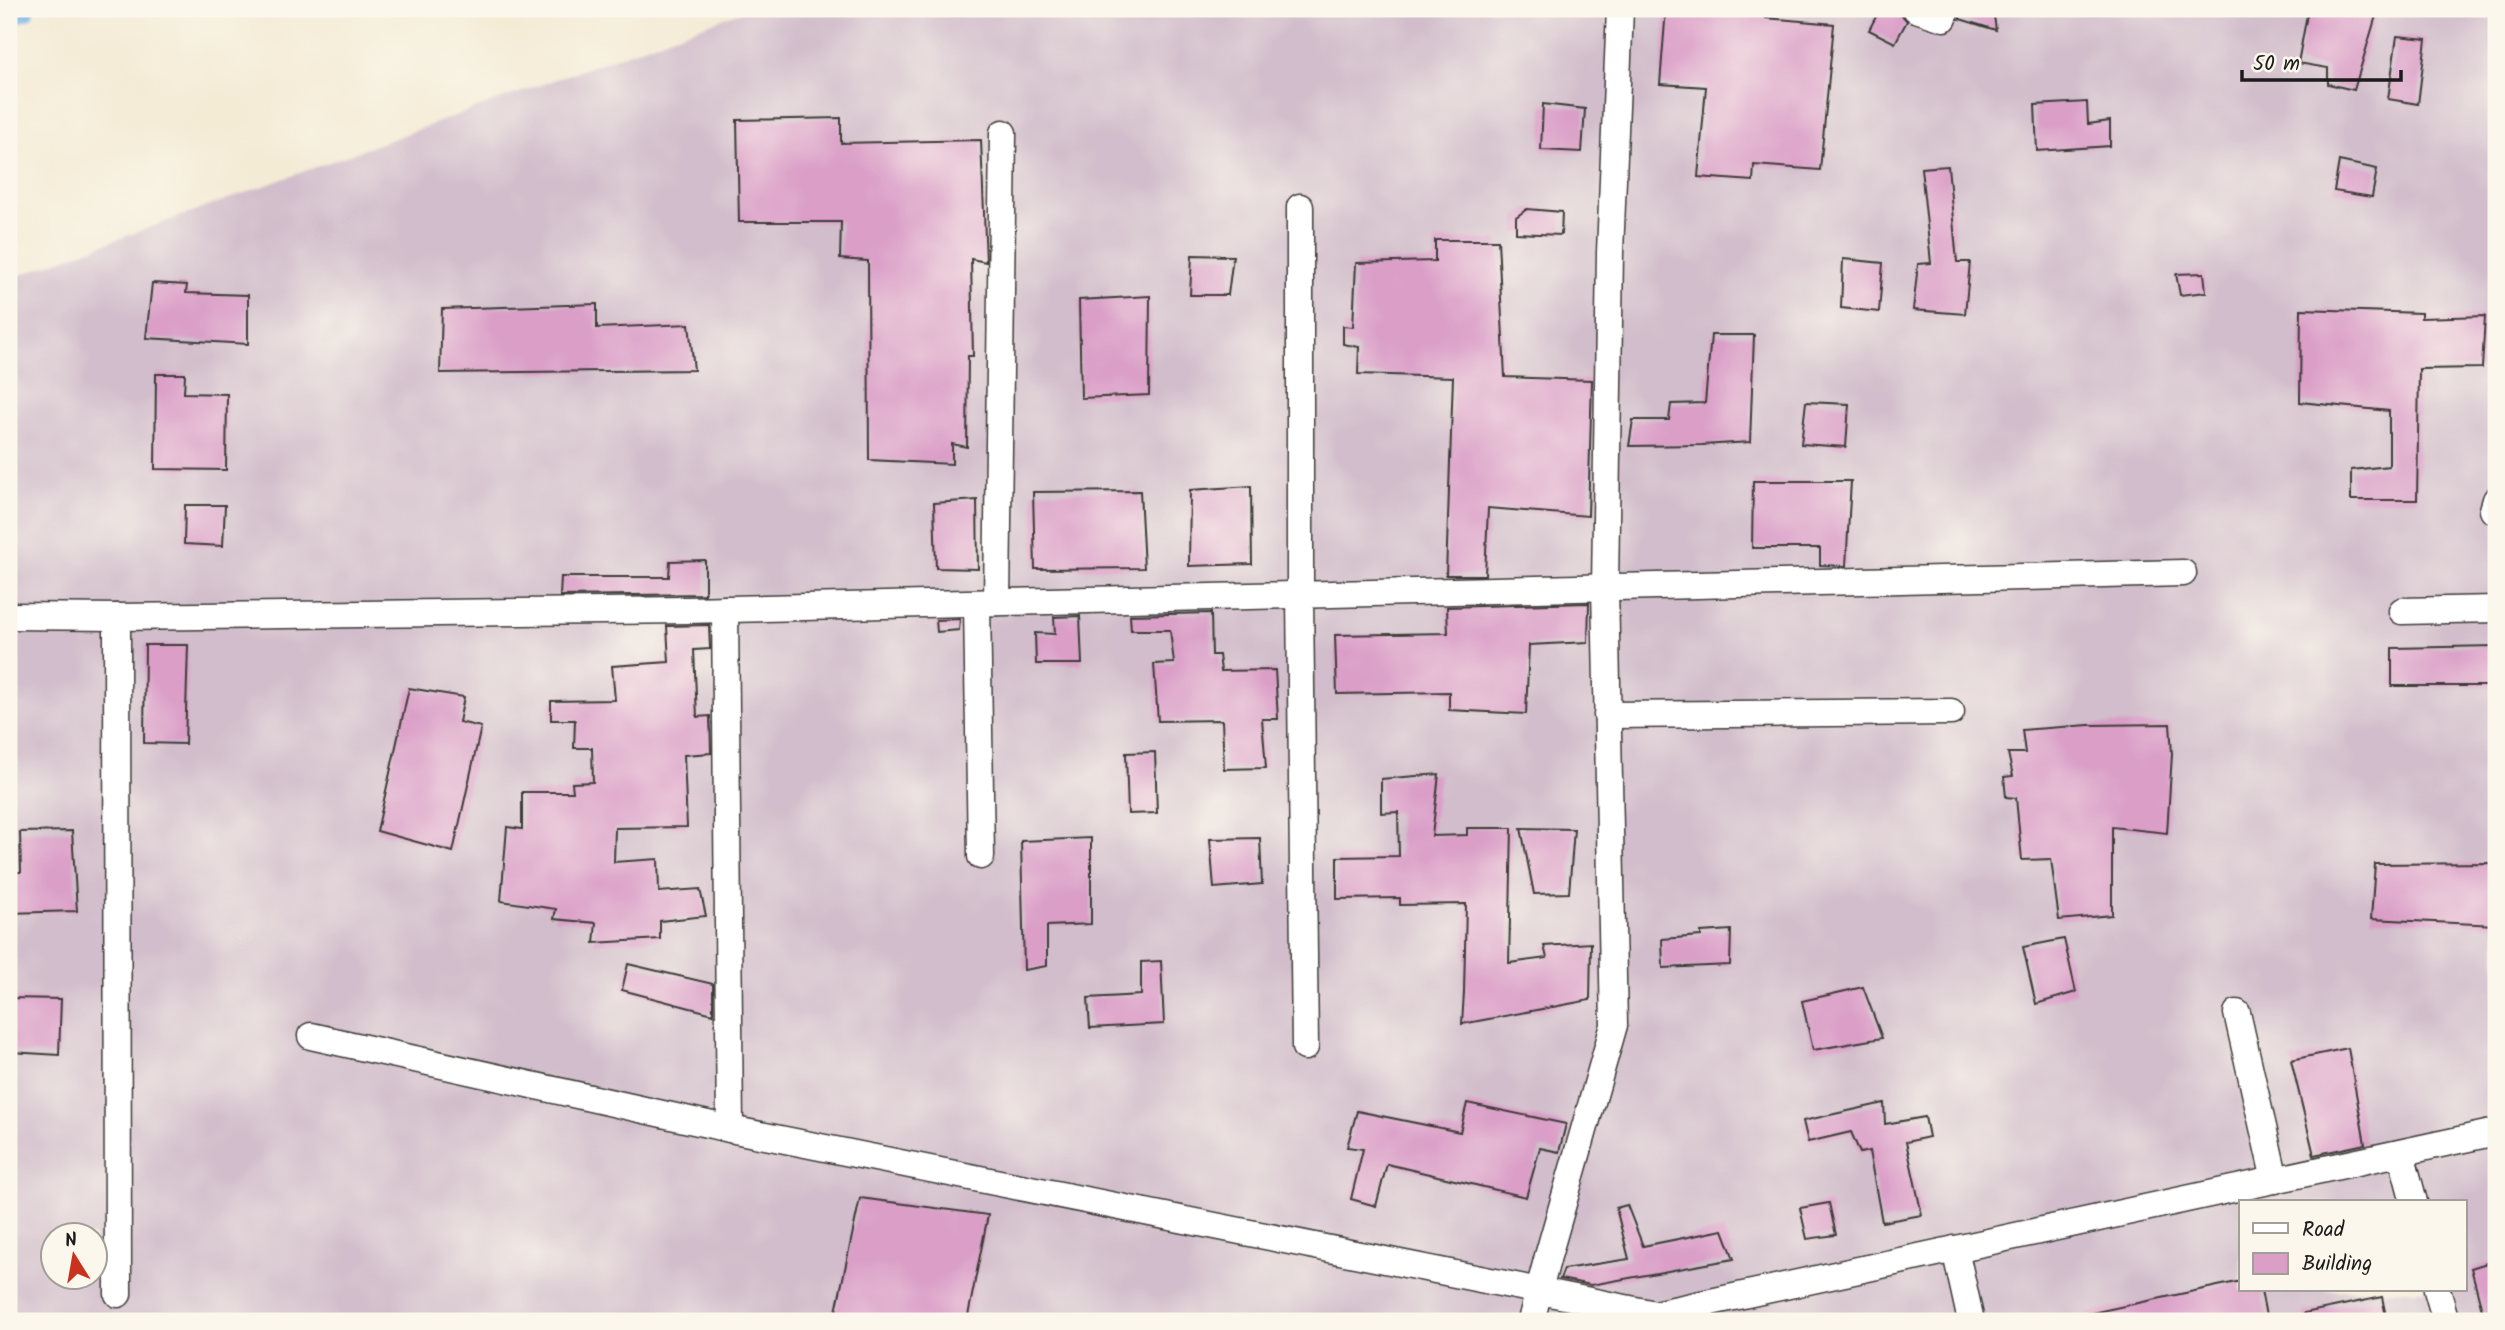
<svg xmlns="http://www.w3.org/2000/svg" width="2505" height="1330" font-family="Kalam,sans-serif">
<rect width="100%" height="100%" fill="#fbf7ec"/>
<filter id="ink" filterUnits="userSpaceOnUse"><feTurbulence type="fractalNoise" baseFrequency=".0143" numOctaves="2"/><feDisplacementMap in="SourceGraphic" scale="14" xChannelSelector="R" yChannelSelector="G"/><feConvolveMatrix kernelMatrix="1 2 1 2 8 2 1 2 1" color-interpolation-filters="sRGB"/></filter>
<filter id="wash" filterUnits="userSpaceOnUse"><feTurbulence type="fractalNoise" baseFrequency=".00686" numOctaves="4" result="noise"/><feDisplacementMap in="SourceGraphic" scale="28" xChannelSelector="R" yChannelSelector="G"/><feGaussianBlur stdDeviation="1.57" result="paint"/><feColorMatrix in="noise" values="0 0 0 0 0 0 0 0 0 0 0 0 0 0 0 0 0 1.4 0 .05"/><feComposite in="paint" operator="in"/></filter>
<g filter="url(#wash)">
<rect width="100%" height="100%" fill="#f4ebd5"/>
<path fill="#d1bdcb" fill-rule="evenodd" d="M748 9H2496V1321H9V279ZM2241 1202H2465V1290H2241ZM52 1236H94V1278H52Z"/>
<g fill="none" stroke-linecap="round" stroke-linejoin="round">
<path stroke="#71b2e5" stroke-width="23" d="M9 15 24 9"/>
</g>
<g id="blocks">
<g fill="#da9ec7">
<path d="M1666 9H1766V18L1834 24 1820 170 1754 165 1753 181 1698 177 1706 87 1660 84Z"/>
<path d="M1880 9H1888L1902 15 1907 21 1895 43 1869 30Z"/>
<path d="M1960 9H1993L1996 30 1960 19Z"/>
<path d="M2308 9H2378L2354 90 2328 84V68L2298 63Z"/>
<path d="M2397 36 2426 39 2418 104 2388 99Z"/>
<path d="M2087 102 2088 124 2110 121V146L2037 151 2035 105Z"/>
<path d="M1543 104 1585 109 1582 152 1541 150Z"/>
<path d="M841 118V143L981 140 986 262 971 259 973 356H968L967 447 952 444V464L869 460 868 261 840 259 841 222H739L737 120Z"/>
<path d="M2339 161 2377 169 2372 197 2334 191Z"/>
<path d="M1948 166 1957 262H1970L1965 314 1913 310 1918 264 1931 263 1921 168Z"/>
<path d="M1527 209 1562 212 1561 235 1516 233V217Z"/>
<path d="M1435 240H1498L1505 377 1592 380 1588 516 1488 508 1485 575H1446L1453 377 1358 374 1359 347 1343 344V326L1353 327 1356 263 1435 261Z"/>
<path d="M1192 255 1233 256 1228 295H1190Z"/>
<path d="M1843 259 1883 263 1879 312 1841 308Z"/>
<path d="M2204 273 2206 292 2180 295 2176 274Z"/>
<path d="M152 283 187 285 186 293 248 295V344L146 338Z"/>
<path d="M1150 296 1149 395 1081 398 1079 300Z"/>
<path d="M597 304V328L689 324 694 370 440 373 442 309Z"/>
<path d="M2301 309 2421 313V318L2485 316 2482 368 2419 369 2417 500H2351V470L2389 466V411L2300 402Z"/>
<path d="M1711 335H1754L1750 442 1702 445 1629 446 1633 420H1669L1671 404 1705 403Z"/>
<path d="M156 374H185L184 393 227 394 226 470 155 469Z"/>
<path d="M1806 402 1849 404 1846 447 1801 444Z"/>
<path d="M1753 481H1851L1846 566 1820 565V548H1752Z"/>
<path d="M1251 486 1252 564 1189 566 1190 490Z"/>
<path d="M1140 491 1144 568 1035 569 1033 492Z"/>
<path d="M977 500 978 569 936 568 934 503Z"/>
<path d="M185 505H225L223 546 184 544Z"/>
<path d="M705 560V594L560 596 561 577H669L670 561Z"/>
<path d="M1589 603 1588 642 1529 645 1526 714 1449 710V692L1337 694 1335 635 1448 633 1447 607Z"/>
<path d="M1211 613 1212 655H1219L1221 671 1275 670 1278 719H1262L1266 768 1224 769 1222 720 1158 721 1154 664 1174 663 1170 630H1131L1130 615Z"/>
<path d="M1080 616 1082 664H1036L1035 633 1055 634 1054 617Z"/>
<path d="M960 619 959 630 937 632 936 620Z"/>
<path d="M709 625 710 649 694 650 697 717 710 716 711 753 684 755 687 827 615 828 614 862 658 859 659 892 700 889 706 916 660 921V939L594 943 596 923 554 919 556 909 501 901 507 827 522 829V792H573L572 783 593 782 592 748H574L575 720H551V701L615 700 612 666 669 662 667 626Z"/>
<path d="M145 645H188L185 744 144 743Z"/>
<path d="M2496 646V686H2392V648Z"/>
<path d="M409 688 464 697 459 722 481 727 453 852 377 831Z"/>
<path d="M2170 724 2172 754 2167 833 2112 827V915L2059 920 2051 859 2022 860 2016 798 2006 797 2004 777 2013 776 2008 753H2025L2022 730 2089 725Z"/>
<path d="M1155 752 1157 813 1128 814 1126 753Z"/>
<path d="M1439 774 1432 836 1467 835V828H1512L1509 963 1547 958 1544 946 1591 943 1590 1000 1462 1024 1464 992 1466 904 1400 905V898L1337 899V857L1399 856 1398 812 1381 813V779Z"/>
<path d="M1521 828 1574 829 1569 893 1534 894Z"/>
<path d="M72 831 77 911 9 913V872H21L20 832Z"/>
<path d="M1091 838V924L1047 926V966L1024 970 1021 841Z"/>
<path d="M1260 838 1262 884 1214 888 1210 839Z"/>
<path d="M2494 863 2496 925 2371 919 2375 864Z"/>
<path d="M1731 930 1730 965 1663 968 1662 939 1701 936V932Z"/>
<path d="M2064 939 2076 992 2036 1004 2023 947Z"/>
<path d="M1161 961 1164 1024 1090 1028 1088 998 1141 995V962Z"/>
<path d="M628 964 713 984V1014L622 990Z"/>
<path d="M1863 987 1882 1038 1813 1050 1802 1001Z"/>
<path d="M10 998 61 999 59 1055 11 1052Z"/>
<path d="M2348 1048 2365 1144 2314 1155 2291 1060Z"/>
<path d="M1467 1103 1566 1124 1559 1152 1540 1148 1526 1197 1387 1164 1376 1206 1351 1199 1363 1149 1347 1147 1357 1111 1460 1132Z"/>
<path d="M1884 1103 1885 1124 1925 1117 1929 1137 1906 1142 1922 1215 1882 1222 1869 1151 1860 1153 1851 1132 1808 1142 1803 1121Z"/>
<path d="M860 1198 988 1215 967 1321H834Z"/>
<path d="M1829 1203 1836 1235 1807 1239 1800 1208Z"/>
<path d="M1627 1205 1643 1246 1723 1230 1734 1259 1591 1285 1560 1279 1564 1269 1629 1259 1616 1208Z"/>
<path d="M2496 1260V1321H2485L2471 1268Z"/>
<path d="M2241 1281V1290H2261L2267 1321H2088L2087 1314Z"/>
<path d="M2382 1297 2387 1321H2304V1313Z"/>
</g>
</g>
</g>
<g filter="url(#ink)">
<use href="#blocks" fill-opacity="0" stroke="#3c3b38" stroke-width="2"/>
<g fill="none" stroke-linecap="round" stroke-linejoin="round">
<defs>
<g id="minor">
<path d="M1916 9 1944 18V9"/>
<path d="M1300 207V595L1305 1047"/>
<path d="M2493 510 2496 500"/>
<path d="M997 602 1003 133"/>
<path d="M977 603 981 856"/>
<path d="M725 609 730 1129"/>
<path d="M2402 611 2496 609"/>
<path d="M9 616 117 617 687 610 2183 573"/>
<path d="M117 617 118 1294"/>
<path d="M1607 715 1951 712"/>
<path d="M2237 1013 2275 1180"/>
<path d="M311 1036 730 1129 1655 1314"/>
<path d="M2401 1153 2414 1202"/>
<path d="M1955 1249 1971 1321"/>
<path d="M2437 1290 2446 1321"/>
<path d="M1531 1321 1548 1256 1614 1025 1605 587 1610 252 1620 9"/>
<path d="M1657 1321 1655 1314 2496 1132"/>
</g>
</defs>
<use href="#minor" stroke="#3c3b38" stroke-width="29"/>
<use href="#minor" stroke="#fff" stroke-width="26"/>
</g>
</g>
<rect width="2505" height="1330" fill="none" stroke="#fbf7ec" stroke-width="35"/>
<rect x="2239" y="1200" width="228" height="91" fill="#fbf7ec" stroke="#a29f99" stroke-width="2"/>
<rect x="2253" y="1223" width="35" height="10" fill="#ffffff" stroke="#a29f99" stroke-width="2"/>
<text x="2302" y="1236" font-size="21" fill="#1c1c1c">Road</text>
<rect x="2253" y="1253" width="35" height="21" fill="#da9ec7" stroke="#a29f99" stroke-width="2"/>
<text x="2302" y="1270" font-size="21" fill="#1c1c1c">Building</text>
<g transform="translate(74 1256) rotate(349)"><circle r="33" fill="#fbf7ec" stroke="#a29f99" stroke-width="2"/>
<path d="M0-5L12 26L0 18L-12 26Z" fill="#c8321e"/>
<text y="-10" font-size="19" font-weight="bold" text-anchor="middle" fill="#1c1c1c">N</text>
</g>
<path d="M2242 70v10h159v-10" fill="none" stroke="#1c1c1c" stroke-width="3.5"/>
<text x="2253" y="70" font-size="21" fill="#1c1c1c" stroke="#fbf7ec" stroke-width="5" paint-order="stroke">50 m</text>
</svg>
